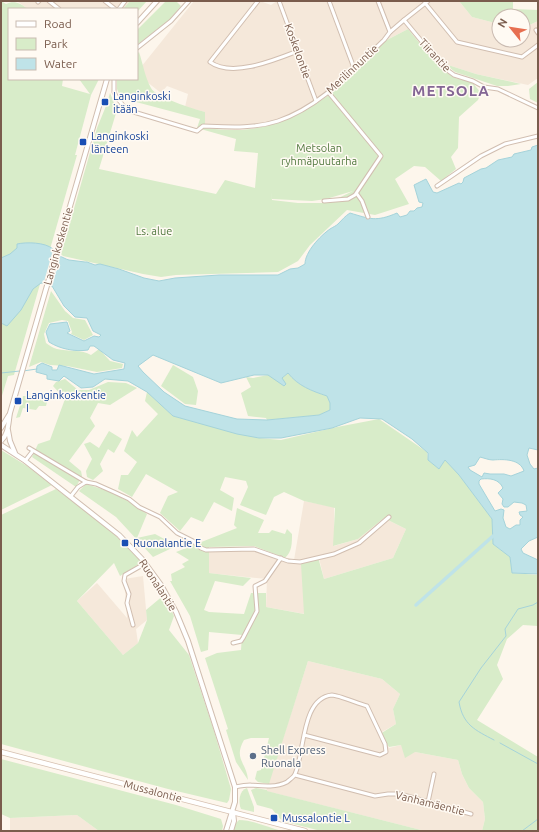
<svg xmlns="http://www.w3.org/2000/svg" width="539" height="832" font-family="Ubuntu,sans-serif">
<rect width="100%" height="100%" fill="#fdf6ec"/>
<g fill="#f5e8da">
<path d="M17 1H130L123 9H28Z"/>
<path d="M194 1H260L271 5 277 1H428L429 3 432 1H459L472 17 499 24V40H523V28L538 21V78L528 85 476 74 445 64 441 69 408 29 385 41 331 93 299 113 278 123 255 127 237 130 205 128V112L185 107 188 94 167 86 161 93 137 74V72Z"/>
<path d="M304 501 334 507V546L358 539 384 518 406 529 393 558 324 579 319 558 305 614 266 607 267 579 208 573 209 551H257L294 560Z"/>
<path d="M143 576 147 620 136 629 138 643 123 655 77 601 97 583 127 618 124 579Z"/>
<path d="M308 661 382 679 400 694 393 709 396 724 382 732 389 748 401 745 415 752 458 760 462 774 469 788 483 802 485 819 482 831H425L266 791Z"/>
<path d="M77 815 99 831H10V818Z"/>
</g>
<g fill="#d8ecc9" fill-rule="evenodd">
<path d="M1 1 6 4C14 0 20 3 28 9H9V79H63L62 86 90 94 79 79H99L91 95 75 155H77L14 375 8 376 1 399Z"/>
<path d="M130 1H147L137 12V9H123Z"/>
<path d="M166 1H176L181 6 169 20 137 45V30Z"/>
<path d="M459 1H513V9L538 10V21L523 28V16H499V24L472 17Z"/>
<path d="M408 29 441 69 455 78 472 82 481 93 478 100 459 117 458 148 451 157 456 169 441 181 425 167 414 166 395 179 409 204 375 215 347 210 310 245 298 261 278 272 176 275 161 277 143 274 63 256 61 254 97 128 106 106 110 93 117 110 99 169 216 194 225 180 255 188 258 153 234 151 236 139 197 128 200 119 121 98 117 89V80L137 79V54L139 52C143 64 145 77 151 88 155 97 194 109 205 112V128C215 129 225 130 236 130 270 130 301 114 329 95L379 156 381 154 331 93 385 41ZM271 191 272 199 312 201 326 199 353 191 328 203H298L272 200Z"/>
<path d="M445 64 476 74 521 84 508 86H497L455 72Z"/>
<path d="M538 82V103L530 99 529 89Z"/>
<path d="M51 291 65 311 73 318 85 320 93 335 84 340 71 334 72 332 68 321 62 320 49 323 44 334 46 343C49 345 53 348 57 349 68 352 82 349 91 355L99 349 110 361 123 364 122 368 97 372 67 366 50 365 41 362 29 367Z"/>
<path d="M173 365 193 377 198 391 196 405 185 404 161 386Z"/>
<path d="M288 373C298 386 312 391 327 396L330 403V410L319 415 267 420 266 418 248 416 241 393 251 387 246 377 253 378 268 375 282 378Z"/>
<path d="M65 379 78 390H89L108 382 126 383 137 388 110 405 98 403 90 418 95 426 69 461 81 471 82 476 76 487 32 457 38 444 50 440 65 399 53 386 56 382Z"/>
<path d="M147 392 173 416 259 438 281 440 337 427 379 419 427 452 428 460 439 469 445 460 459 475 492 519 493 544 510 557 512 573 538 575V626L523 625 507 639 497 665 503 679 477 720 538 757V831H482L485 819 483 802 469 788 462 774 458 760 415 752 405 758 401 745 389 747 380 734 396 724 393 709 400 694 382 679 308 661 269 784 258 782 255 779 257 771 261 770 269 738H251L244 740C233 759 247 763 248 780L236 762 226 730 228 729 205 658 217 653 241 650 242 635 209 632 208 650 201 652 190 616 170 581H172L171 574 185 567 182 564 189 560 176 552 237 528 234 525 237 508 264 520 258 533H269L272 530 285 534 287 529 292 534C292 543 292 552 285 558L254 546 209 547V573L251 578 243 586 215 581 204 610 209 612 244 614 251 593H266V607L304 614 301 564 318 557 324 579 393 558 406 529 384 518 358 539 333 546 335 508 304 501 284 492 274 497 266 515 240 505 248 487 246 481 225 477 220 490 234 498 232 511 214 502 203 522 191 517 180 531 160 513 168 496 178 492 146 474 132 497 118 489 121 475H128L137 462 124 451 132 430 137 437 158 414 145 401Z"/>
<path d="M23 396H36L47 402 46 406H39L36 410 23 408 20 417 16 418Z"/>
<path d="M109 431 122 439 114 453 108 449 100 464 103 471 93 480 87 477 86 471 92 459 84 444 90 442 99 448Z"/>
<path d="M1 450 27 466 52 485 1 510Z"/>
<path d="M86 484 108 491 128 501 147 514 137 538 155 534 170 542 172 548 153 557 116 517 79 491Z"/>
<path d="M56 489C87 511 117 534 142 562L120 576 114 563 77 601 123 655 138 643 147 620 146 610 164 595 174 616 169 630 189 655 214 731 231 789 229 800 227 803 168 789 1 744V515Z"/>
<path d="M1 759 176 805 221 819 223 826 222 831H99L77 815 10 818 1 814Z"/>
<path d="M247 788 254 807V812L241 809C238 802 239 790 247 788Z"/>
<path d="M256 788 267 790V791L425 831H321L282 821 272 809 257 805 251 790Z"/>
<path d="M239 820C254 820 268 828 283 831H233L234 825Z"/>
</g>
<path fill="#bfe3e8" stroke="#a5d3da" fill-rule="evenodd" d="M538 145V450L529 448 527 455 530 464 534 469 538 468V537L529 541 521 549 523 553 538 560V574L512 573 510 557 493 544 492 519 459 475 445 460 439 469 428 460V453L412 439 382 419 360 418 332 428 281 438H259L237 434 173 416 147 392 128 381 105 379 93 387 81 388 64 376 59 381 47 379V375L36 372 37 366 42 363 52 367V370H57L59 365 94 374 124 369 125 363 113 360 94 346H90L88 350C75 352 60 349 49 342L46 332 50 324 67 322 70 331 67 333 84 341 94 336 99 337 101 335 93 331 87 318 75 317 64 306 52 286 41 283 33 289 21 310 7 326 1 323V258L10 254 17 248V244C26 242 45 242 53 249 55 250 57 254 59 256 63 257 65 259 69 260 74 261 80 261 85 262H87L95 265 100 264 119 269 144 278 159 281 175 278 219 275H278L290 269 298 268 305 264C305 252 320 236 330 229 333 227 336 226 338 224 342 220 345 216 350 213 370 219 376 222 397 213L400 217 407 215 410 211H414L417 208 422 207 423 203 419 202 414 185 426 179 433 192 437 193 459 183 461 184 463 182 464 178 481 169 486 168 498 160 512 157 514 154 531 150 532 147ZM153 355 221 383 254 375H268L284 386 286 384 282 378 288 373C298 386 312 391 327 396L330 403V410L319 415 267 420 237 419 185 406 164 392 143 372 138 366ZM480 457C484 458 489 460 493 460 504 459 520 459 524 471L511 476 504 474H490L484 473 482 477 470 470 468 467 475 465ZM481 479C490 478 499 479 503 488L498 493 503 499 502 504 504 507H508L514 502 522 503 526 505 527 511 519 512 520 515 523 517 520 520V525H516L510 529 506 527 503 518 504 510 501 509 495 511 479 484V481Z"/>
<path fill="#fdf6ec" d="M54 247 60 254 50 287 43 285Z"/>
<g fill="none" stroke-linecap="round" stroke-linejoin="round">
<g stroke="#a5d3da" stroke-width="1">
<path d="M23 371 37 369"/>
<path d="M1 373 20 371"/>
<path d="M494 740C475 730 463 725 459 702L481 668 506 636 505 629 518 609 533 605 538 602"/>
<path d="M500 743 538 764"/>
<path d="M522 831 538 819"/>
</g>
<path stroke="#bfe3e8" stroke-width="3.5" d="M416 605 493 536"/>
<defs>
<g id="minor">
<path d="M49 1 59 9"/>
<path d="M105 1 115 9"/>
<path d="M258 1 210 62C232 78 275 60 298 51"/>
<path d="M279 1 316 101"/>
<path d="M329 1 354 68"/>
<path d="M378 1 390 32"/>
<path d="M38 2 39 1"/>
<path d="M425 3 457 42 522 57 538 45"/>
<path d="M119 9 125 1"/>
<path d="M404 20 443 67 454 75 473 81 484 87 498 89 538 108"/>
<path d="M536 30 538 33"/>
<path d="M137 48 171 21 189 1"/>
<path d="M114 79V92L117 98 127 110 197 131 203 126C228 127 254 129 278 121 322 106 352 70 384 40L390 32 404 20 428 1"/>
<path d="M437 186 481 156 505 144 538 136"/>
<path d="M357 194 362 201 368 217"/>
<path d="M324 201 348 199 355 195 381 156 329 93"/>
<path d="M29 448 86 482"/>
<path d="M25 461 32 452"/>
<path d="M71 496 78 487 86 482 96 484 114 492 129 499 139 507 160 517 177 533 193 541 201 548 206 550 254 549 288 561 300 562 334 554 359 543 389 517"/>
<path d="M133 625 127 603 129 594 124 581 125 575 146 563"/>
<path d="M233 643 241 641 243 638 257 611 255 586 265 581 281 558"/>
<path d="M295 775 375 796 388 794H400L471 814"/>
<path d="M235 787C240 786 245 785 250 785 262 786 275 788 287 782 289 780 294 777 295 774 305 752 301 698 332 695 338 695 359 704 367 706L385 744 386 752 380 755 304 735"/>
<path d="M428 802 434 774"/>
</g>
<g id="tertiary">
<path d="M137 23 157 1"/>
<path d="M1 428 9 415"/>
<path d="M8 430 10 441 15 453"/>
<path d="M1 441C9 433 8 424 10 413L107 79"/>
<path d="M1 445 24 460 119 535 142 559 161 585 176 612 188 641 235 787V802L226 831"/>
<path d="M231 831 234 821 233 812"/>
</g>
<path id="secondary" d="M1 752 305 831"/>
</defs>
<use href="#minor" stroke="#d1beb0" stroke-width="5"/>
<use href="#tertiary" stroke="#d1beb0" stroke-width="6"/>
<use href="#secondary" stroke="#d6c0b0" stroke-width="6"/>
<use href="#minor" stroke="#fff" stroke-width="3"/>
<use href="#tertiary" stroke="#fff" stroke-width="4"/>
<use href="#secondary" stroke="#fff" stroke-width="4.5"/>
</g>
<g fill="#1a4fb4" stroke="#fffaf3" stroke-width="1.5">
<rect x="101" y="98" width="8" height="8" rx="2"/>
<rect x="79" y="138" width="8" height="8" rx="2"/>
<rect x="14" y="397" width="8" height="8" rx="2"/>
<rect x="121" y="539" width="8" height="8" rx="2"/>
<rect x="270" y="814" width="8" height="8" rx="2"/>
</g>
<circle fill="#5c6f8a" stroke="#fffaf3" stroke-width="1.5" cx="253" cy="756" r="4"/>
<g text-anchor="middle" stroke-width="3" stroke-linejoin="round" paint-order="stroke">
<g font-size="11" fill="#7a5c4d" stroke="#fffaf3">
<text transform="translate(298 51) rotate(70)" y="4">Koskelontie</text>
<text transform="translate(435 55) rotate(47)" y="4">Tiirantie</text>
<text transform="translate(352 69) rotate(-43)" y="4">Merilinnuntie</text>
<text transform="translate(58 246) rotate(-74)" y="4">Langinkoskentie</text>
<text transform="translate(158 585) rotate(57)" y="4">Ruonalantie</text>
<text transform="translate(153 791) rotate(15)" y="4">Mussalontie</text>
<text transform="translate(430 803) rotate(14)" y="4">Vanhamäentie</text>
</g>
<g font-size="11" fill="#164399" stroke="#fffaf3" text-anchor="start">
<text x="113" y="100">Langinkoski<tspan x="113" dy="13">itään</tspan></text>
<text x="91" y="140">Langinkoski<tspan x="91" dy="13">länteen</tspan></text>
<text x="26" y="399">Langinkoskentie<tspan x="26" dy="13">I</tspan></text>
<text x="133" y="547">Ruonalantie E</text>
<text x="282" y="822">Mussalontie L</text>
</g>
<g font-size="11" fill="#537a41" stroke="#fffaf3">
<text x="319" y="152">Metsolan<tspan x="319" dy="13">ryhmäpuutarha</tspan></text>
<text x="154" y="235">Ls. alue</text>
</g>
<g font-size="11" fill="#4e5e75" stroke="#fffaf3" text-anchor="start">
<text x="261" y="754">Shell Express<tspan x="261" dy="13">Ruonala</tspan></text>
</g>
<g font-size="15" font-weight="bold" letter-spacing="1" fill="#846695" stroke="#fffaf3">
<text x="451" y="96">METSOLA</text>
</g>
</g>
<rect width="539" height="832" fill="none" stroke="#7a5c4d" stroke-width="4"/>
<rect x="8" y="8" width="130" height="72" fill="#fffaf3" stroke="#cabbb1"/>
<rect x="16" y="21" width="20" height="6" fill="#ffffff" stroke="#cabbb1"/>
<text x="44" y="28" font-size="12" fill="#7a5c4d">Road</text>
<rect x="16" y="38" width="20" height="12" fill="#d8ecc9" stroke="#cabbb1"/>
<text x="44" y="48" font-size="12" fill="#7a5c4d">Park</text>
<rect x="16" y="58" width="20" height="12" fill="#bfe3e8" stroke="#cabbb1"/>
<text x="44" y="68" font-size="12" fill="#7a5c4d">Water</text>
<g transform="translate(511 28) rotate(300)"><circle r="19" fill="#fffaf3" stroke="#cabbb1"/>
<path d="M0-3L7 15L0 10L-7 15Z" fill="#e76f51"/>
<text y="-6" font-size="11" font-weight="bold" text-anchor="middle" fill="#7a5c4d">N</text>
</g>
</svg>
